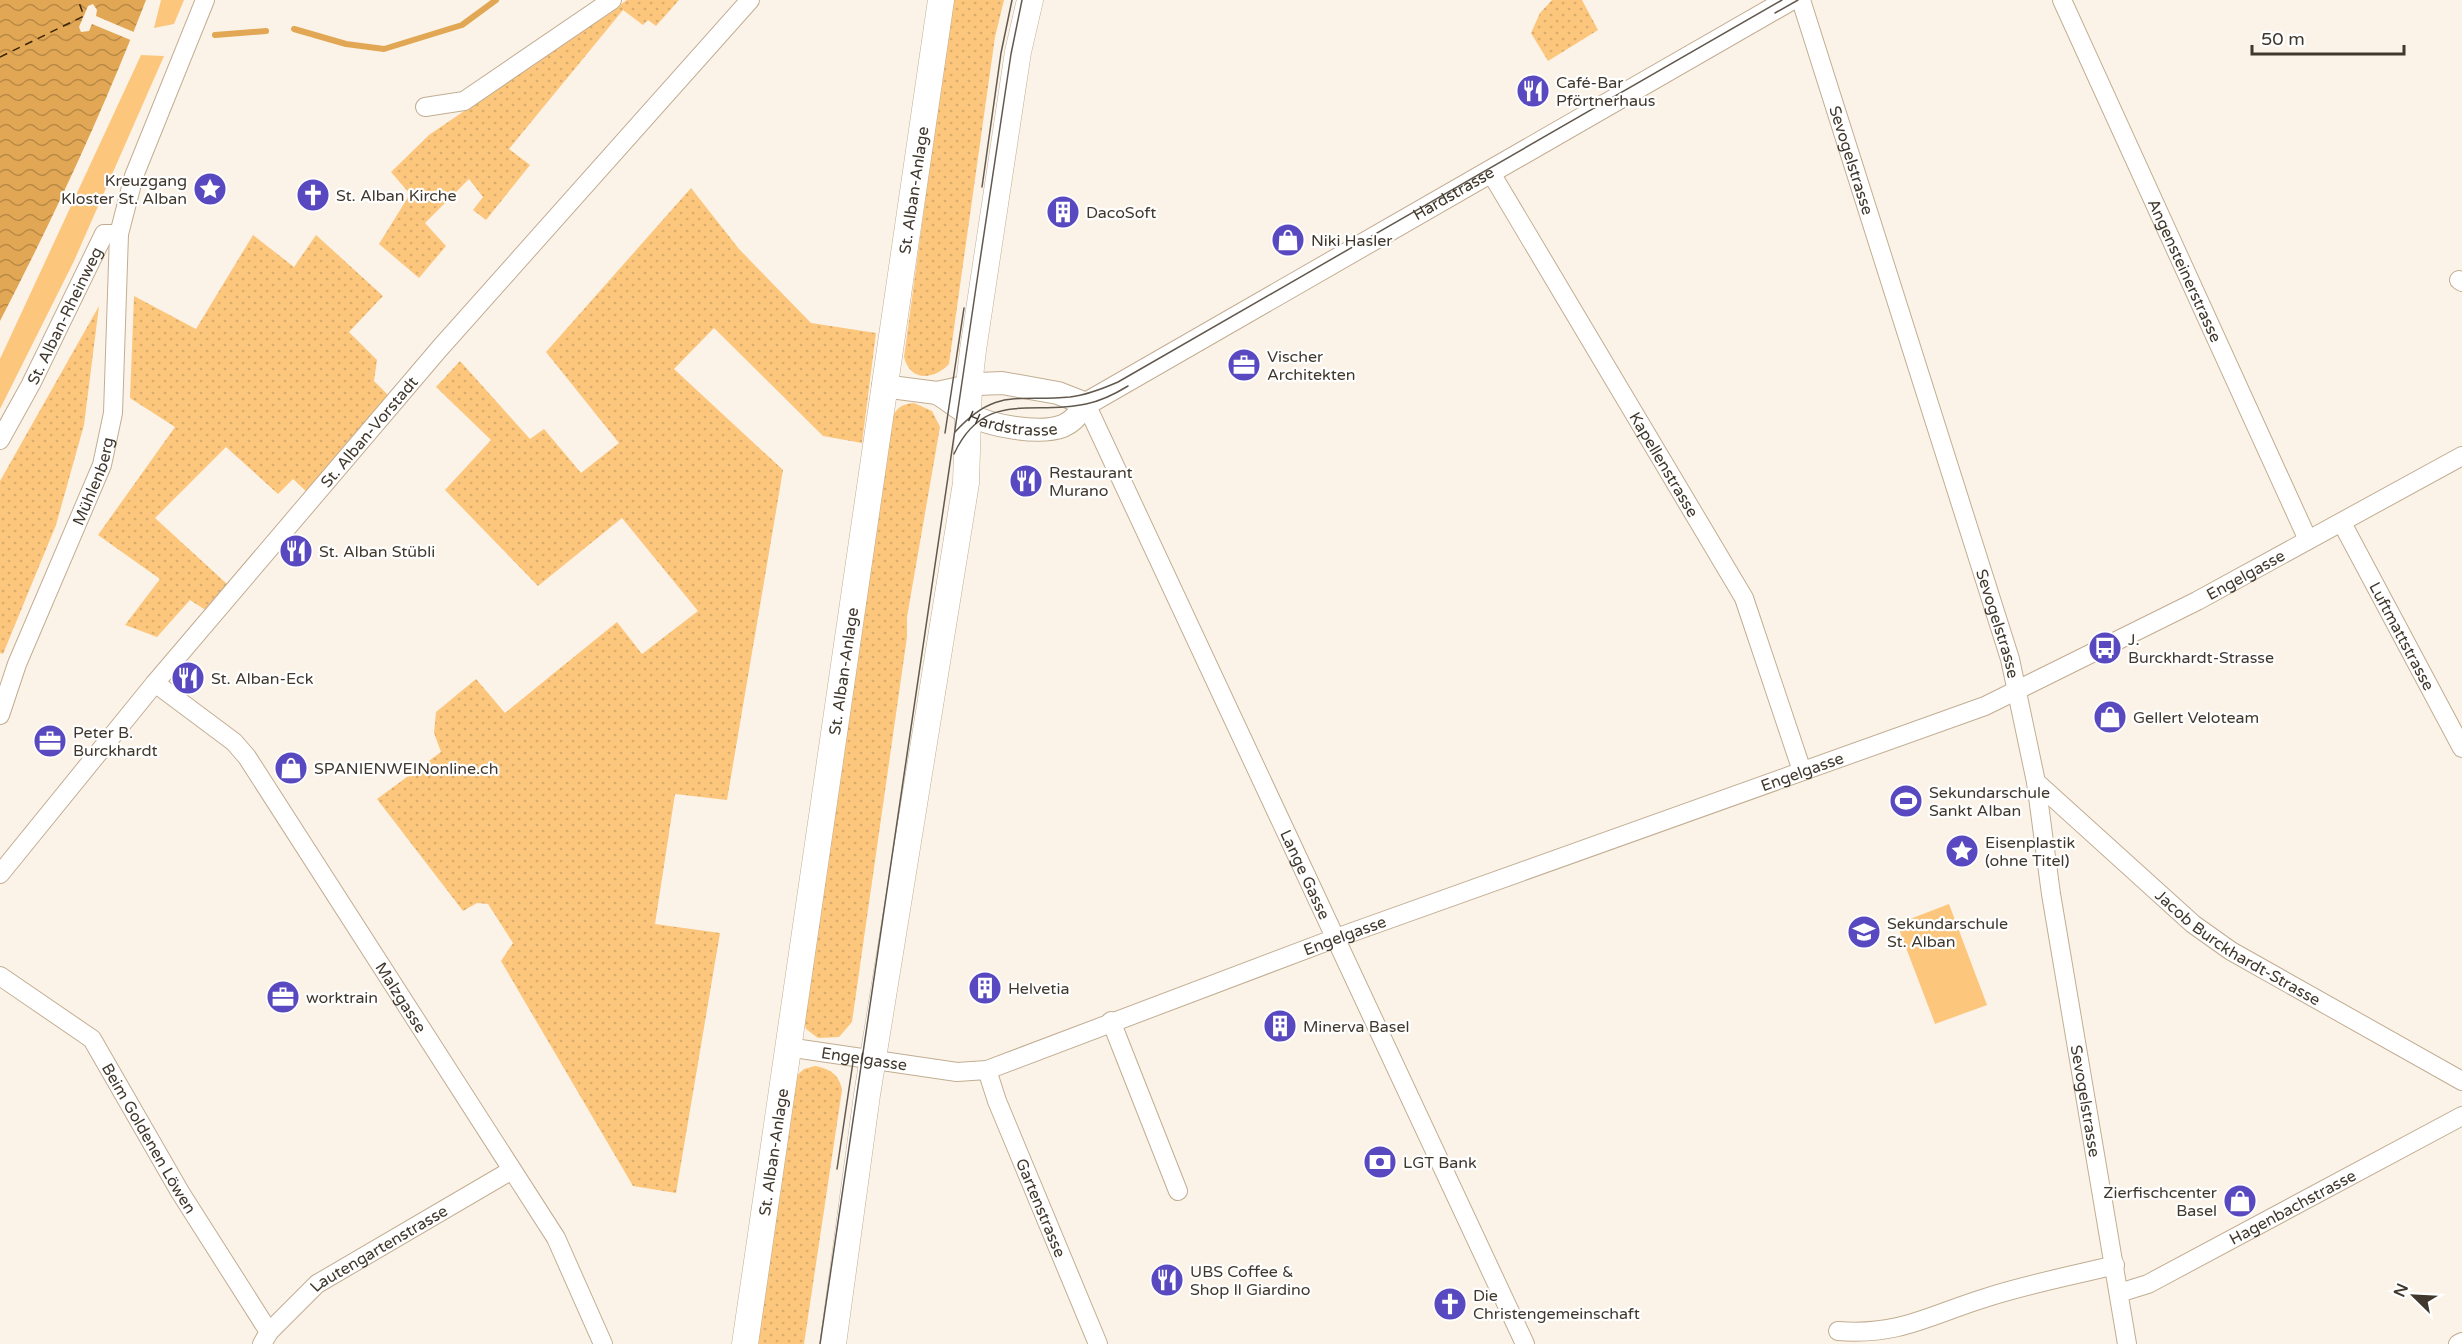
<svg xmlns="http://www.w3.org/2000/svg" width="2462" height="1344" font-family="'Varela Round',sans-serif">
<defs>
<pattern id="park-dots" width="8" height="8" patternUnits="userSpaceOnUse" patternTransform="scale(1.5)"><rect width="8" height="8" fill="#fcc67c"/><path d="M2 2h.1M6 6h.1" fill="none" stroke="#d9ab6c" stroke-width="1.8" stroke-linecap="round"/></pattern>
<pattern id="water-waves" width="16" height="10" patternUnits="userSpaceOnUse" patternTransform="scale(1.5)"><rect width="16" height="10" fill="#e2a754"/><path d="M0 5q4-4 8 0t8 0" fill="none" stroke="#b98946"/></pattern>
</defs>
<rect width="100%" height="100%" fill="#fcf3e8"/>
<g fill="#fcc67c">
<path d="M161 0H184L174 24 154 28Z"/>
<path d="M141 55 164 56 74 261 0 409V359Z"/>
<path d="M1949 904 1987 1005 1935 1024 1897 924Z"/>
</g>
<g fill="url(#park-dots)">
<path d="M627 0H679L656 26 648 20 643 25 623 10 509 149 530 165 486 220 473 210 483 197 469 179 425 223 446 246 419 278 379 244 410 194 391 172 429 135Z"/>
<path d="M949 0H1004L995 37 949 364C934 380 910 382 904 357L948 32Z"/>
<path d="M1552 0H1582L1598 30 1548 61 1531 33 1540 13Z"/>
<path d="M691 188 739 249 811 323 876 333 862 443 823 436 714 328 674 369 783 470 727 800 675 794 655 924 720 933 676 1193 633 1186 501 961 513 943 488 904 477 903 463 911 377 799 441 752 434 733 436 712 476 679 505 713 617 622 642 654 698 611 622 518 538 586 445 490 491 440 436 387 460 361 530 439 544 429 581 473 619 443 546 352Z"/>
<path d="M253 235 294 267 316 235 383 296 349 332 377 360 374 381 390 397 310 495 293 479 278 494 226 447 155 518 227 584 207 611 190 600 157 637 125 625 160 579 98 535 175 427 130 398 134 296 196 329Z"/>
<path d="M99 306 84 425 56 525 3 654 0 653V481Z"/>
<path d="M914 403 932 411 940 427 907 617V637L852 1022 839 1037 818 1038 806 1029 802 1015 891 419C897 408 901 404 914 403Z"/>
<path d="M815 1066C830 1069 839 1074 842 1090L804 1344H755L795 1077 804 1069Z"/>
</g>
<path fill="url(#water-waves)" d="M0 0H146C104 109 54 217 0 321Z"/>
<path fill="#fcf3e8" d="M93 4 97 10 96 16 136 33 133 41 92 24 89 31 81 32 79 27 88 6Z"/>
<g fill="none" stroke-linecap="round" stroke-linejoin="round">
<g stroke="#e2a754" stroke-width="6">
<path d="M294 29 346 44 384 49 462 25 496 0"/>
<path d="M215 35 266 31"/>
</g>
<path stroke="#3b2400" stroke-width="1.5" stroke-dasharray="8 6" stroke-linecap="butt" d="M0 57 84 16 78 0"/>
<defs>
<g id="minor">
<path id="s1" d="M1801 0 2010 659 2036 782 2051 894 2127 1344"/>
<path id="s2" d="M2062 0 2308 540"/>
<path d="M425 107 464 101 612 0"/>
<path id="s3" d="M1491 173 1744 598 1802 771"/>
<path d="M2459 280 2462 282"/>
<path id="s4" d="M1086 404 1525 1344"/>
<path id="s5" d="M0 440 31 384 104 234H119"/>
<path id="s6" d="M2342 523 2462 748"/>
<path id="s7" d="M155 683 234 742 247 757 556 1238 603 1344"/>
<path id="s8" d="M0 715 17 664 102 465 113 413 119 234 134 176 205 0"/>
<path id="s9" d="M2036 782 2193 924 2231 951 2462 1081"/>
<path id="s10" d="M0 874 155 683 440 348 750 0"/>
<path id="s11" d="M0 976 92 1039 180 1192 269 1332"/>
<path d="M1111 1021 1178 1191"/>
<path id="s12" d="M787 1047 957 1072 987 1070 1336 938 1985 706 2197 601 2462 456"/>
<path id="s13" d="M987 1070 997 1101 1098 1344"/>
<path id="s14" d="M2119 1293 2148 1284 2462 1116"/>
<path d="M1838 1331C1899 1336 1930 1315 1985 1298 2028 1284 2071 1276 2115 1265"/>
<path id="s15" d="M262 1344 269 1332 317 1284 512 1170"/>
<path d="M2458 1344 2462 1342"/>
</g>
<g id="tertiary">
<path d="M883 386 937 393 978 384 1002 383 1058 393 1086 404"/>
<path id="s16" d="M937 393C948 400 958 408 968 414 990 426 1039 435 1063 426 1073 422 1080 413 1086 404L1789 0"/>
</g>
<g id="secondary">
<path id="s17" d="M745 1344 941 0"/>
<path d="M833 1344 867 1095 966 483 969 385 973 350 1018 52 1030 0"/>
</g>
</defs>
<use href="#minor" stroke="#c2ad92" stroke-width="20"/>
<use href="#tertiary" stroke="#c2ad92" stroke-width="24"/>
<use href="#secondary" stroke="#c2ad92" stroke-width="27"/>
<use href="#minor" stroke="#fff" stroke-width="18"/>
<use href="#tertiary" stroke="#fff" stroke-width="22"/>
<use href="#secondary" stroke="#fff" stroke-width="26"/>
<g stroke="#62594e" stroke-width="1.5">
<path d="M1775 13 1798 0"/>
<path d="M982 187 1001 53 1012 0"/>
<path d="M955 432C996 387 1017 402 1070 397 1087 395 1102 389 1118 382L1782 0"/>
<path d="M945 433 964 308"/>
<path d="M954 454C984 389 1032 416 1086 404 1101 401 1115 394 1128 386"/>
<path d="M837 1169 853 1062"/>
<path d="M820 1344 979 267 1011 54 1022 0"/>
</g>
</g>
<defs>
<symbol id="restaurant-disc" viewBox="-11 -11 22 22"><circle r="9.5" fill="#5949c1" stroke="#fff"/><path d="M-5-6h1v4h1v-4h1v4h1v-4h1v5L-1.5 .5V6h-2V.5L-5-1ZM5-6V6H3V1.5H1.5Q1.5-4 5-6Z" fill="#fff"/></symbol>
<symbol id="sight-disc" viewBox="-11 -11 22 22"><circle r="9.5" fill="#5949c1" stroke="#fff"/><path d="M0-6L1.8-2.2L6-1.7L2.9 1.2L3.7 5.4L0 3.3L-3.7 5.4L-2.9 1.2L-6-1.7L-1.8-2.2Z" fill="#fff"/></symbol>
<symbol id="church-disc" viewBox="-11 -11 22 22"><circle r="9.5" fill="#5949c1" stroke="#fff"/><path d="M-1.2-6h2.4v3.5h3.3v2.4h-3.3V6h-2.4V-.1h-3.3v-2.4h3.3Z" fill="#fff"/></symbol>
<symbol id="building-disc" viewBox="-11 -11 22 22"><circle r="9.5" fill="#5949c1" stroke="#fff"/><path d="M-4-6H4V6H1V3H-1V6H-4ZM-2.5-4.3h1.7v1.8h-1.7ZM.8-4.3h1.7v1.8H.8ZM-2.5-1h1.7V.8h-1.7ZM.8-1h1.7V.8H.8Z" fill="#fff"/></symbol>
<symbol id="shop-disc" viewBox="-11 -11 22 22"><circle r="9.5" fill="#5949c1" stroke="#fff"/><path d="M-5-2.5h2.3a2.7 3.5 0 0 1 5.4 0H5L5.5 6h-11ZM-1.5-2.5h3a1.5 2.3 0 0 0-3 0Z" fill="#fff"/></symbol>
<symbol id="office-disc" viewBox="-11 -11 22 22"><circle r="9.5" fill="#5949c1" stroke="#fff"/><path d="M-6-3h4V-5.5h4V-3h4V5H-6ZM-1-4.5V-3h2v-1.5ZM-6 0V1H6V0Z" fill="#fff"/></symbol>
<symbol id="bus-disc" viewBox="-11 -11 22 22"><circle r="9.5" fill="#5949c1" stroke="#fff"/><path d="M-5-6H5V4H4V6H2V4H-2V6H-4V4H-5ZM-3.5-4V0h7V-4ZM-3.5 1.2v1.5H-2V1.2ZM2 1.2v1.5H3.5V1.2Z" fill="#fff"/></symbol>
<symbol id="stadium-disc" viewBox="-11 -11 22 22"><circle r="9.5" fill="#5949c1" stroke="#fff"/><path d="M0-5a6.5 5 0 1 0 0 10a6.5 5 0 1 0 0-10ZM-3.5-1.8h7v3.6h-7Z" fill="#fff"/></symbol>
<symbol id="school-disc" viewBox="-11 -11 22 22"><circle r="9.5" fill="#5949c1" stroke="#fff"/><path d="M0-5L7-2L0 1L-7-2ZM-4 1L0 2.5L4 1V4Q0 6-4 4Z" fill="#fff"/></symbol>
<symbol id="bank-disc" viewBox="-11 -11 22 22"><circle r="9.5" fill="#5949c1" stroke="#fff"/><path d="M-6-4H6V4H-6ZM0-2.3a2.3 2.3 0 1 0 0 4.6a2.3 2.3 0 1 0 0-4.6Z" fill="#fff"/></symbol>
</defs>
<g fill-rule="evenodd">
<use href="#restaurant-disc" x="1514" y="72" width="38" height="38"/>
<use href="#sight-disc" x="191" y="170" width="38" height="38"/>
<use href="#church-disc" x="294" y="176" width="38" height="38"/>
<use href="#building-disc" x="1044" y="193" width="38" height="38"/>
<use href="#shop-disc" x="1269" y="221" width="38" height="38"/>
<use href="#office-disc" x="1225" y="346" width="38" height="38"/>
<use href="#restaurant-disc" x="1007" y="462" width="38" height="38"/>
<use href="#restaurant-disc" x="277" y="532" width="38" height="38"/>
<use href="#bus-disc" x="2086" y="629" width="38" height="38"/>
<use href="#restaurant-disc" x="169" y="659" width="38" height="38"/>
<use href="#shop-disc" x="2091" y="698" width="38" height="38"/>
<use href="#office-disc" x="31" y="722" width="38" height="38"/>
<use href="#shop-disc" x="272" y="749" width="38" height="38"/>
<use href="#stadium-disc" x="1887" y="782" width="38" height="38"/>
<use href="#sight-disc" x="1943" y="832" width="38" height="38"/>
<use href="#school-disc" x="1845" y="913" width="38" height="38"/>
<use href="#building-disc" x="966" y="969" width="38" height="38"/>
<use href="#office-disc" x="264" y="978" width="38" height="38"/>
<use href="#building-disc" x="1261" y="1007" width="38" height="38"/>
<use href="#bank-disc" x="1361" y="1143" width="38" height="38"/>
<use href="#shop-disc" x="2221" y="1182" width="38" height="38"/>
<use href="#restaurant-disc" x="1148" y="1261" width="38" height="38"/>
<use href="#church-disc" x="1431" y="1285" width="38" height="38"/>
</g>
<g text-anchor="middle" stroke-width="4.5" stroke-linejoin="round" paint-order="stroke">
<g font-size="16" fill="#40382d" stroke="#fff" text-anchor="start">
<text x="1556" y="88">Café-Bar<tspan x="1556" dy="18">Pförtnerhaus</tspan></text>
<text x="187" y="186" text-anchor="end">Kreuzgang<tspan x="187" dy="18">Kloster St. Alban</tspan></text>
<text x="336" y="201">St. Alban Kirche</text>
<text x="1086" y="218">DacoSoft</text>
<text x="1311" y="246">Niki Hasler</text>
<text x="1267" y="362">Vischer<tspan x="1267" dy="18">Architekten</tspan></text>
<text x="1049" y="478">Restaurant<tspan x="1049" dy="18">Murano</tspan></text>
<text x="319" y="557">St. Alban Stübli</text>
<text x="2128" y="645">J.<tspan x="2128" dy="18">Burckhardt-Strasse</tspan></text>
<text x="211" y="684">St. Alban-Eck</text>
<text x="2133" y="723">Gellert Veloteam</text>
<text x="73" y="738">Peter B.<tspan x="73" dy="18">Burckhardt</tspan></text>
<text x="314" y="774">SPANIENWEINonline.ch</text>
<text x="1929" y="798">Sekundarschule<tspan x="1929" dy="18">Sankt Alban</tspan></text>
<text x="1985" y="848">Eisenplastik<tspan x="1985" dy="18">(ohne Titel)</tspan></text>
<text x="1887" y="929">Sekundarschule<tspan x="1887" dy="18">St. Alban</tspan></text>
<text x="1008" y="994">Helvetia</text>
<text x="306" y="1003">worktrain</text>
<text x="1303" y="1032">Minerva Basel</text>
<text x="1403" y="1168">LGT Bank</text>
<text x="2217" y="1198" text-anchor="end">Zierfischcenter<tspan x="2217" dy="18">Basel</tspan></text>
<text x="1190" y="1277">UBS Coffee &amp;<tspan x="1190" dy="18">Shop Il Giardino</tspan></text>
<text x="1473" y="1301">Die<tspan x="1473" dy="18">Christengemeinschaft</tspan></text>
</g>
<g font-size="16" fill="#40382d" stroke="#fff">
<text dy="6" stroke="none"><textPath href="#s1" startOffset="168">Sevogelstrasse</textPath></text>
<text dy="6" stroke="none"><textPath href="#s17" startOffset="1166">St. Alban-Anlage</textPath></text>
<text dy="6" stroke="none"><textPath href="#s16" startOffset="591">Hardstrasse</textPath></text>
<text dy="6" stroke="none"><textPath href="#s2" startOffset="297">Angensteinerstrasse</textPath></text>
<text dy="6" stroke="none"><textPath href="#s5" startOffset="140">St. Alban-Rheinweg</textPath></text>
<text dy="6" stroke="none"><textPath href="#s16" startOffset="84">Hardstrasse</textPath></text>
<text dy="6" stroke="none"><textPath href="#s10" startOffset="576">St. Alban-Vorstadt</textPath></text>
<text dy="6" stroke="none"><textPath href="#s3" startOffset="339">Kapellenstrasse</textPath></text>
<text dy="6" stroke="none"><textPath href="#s8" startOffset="252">Mühlenberg</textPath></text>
<text dy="6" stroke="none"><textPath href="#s12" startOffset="1556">Engelgasse</textPath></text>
<text dy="6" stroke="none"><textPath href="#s1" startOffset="654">Sevogelstrasse</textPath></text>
<text dy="6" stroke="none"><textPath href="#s6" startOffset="128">Luftmattstrasse</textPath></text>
<text dy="6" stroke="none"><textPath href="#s17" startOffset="680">St. Alban-Anlage</textPath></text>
<text dy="6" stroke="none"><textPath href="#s12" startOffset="1070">Engelgasse</textPath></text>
<text dy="6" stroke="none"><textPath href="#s4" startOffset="519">Lange Gasse</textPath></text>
<text dy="6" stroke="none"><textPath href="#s12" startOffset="584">Engelgasse</textPath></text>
<text dy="6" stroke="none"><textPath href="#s9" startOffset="262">Jacob Burckhardt-Strasse</textPath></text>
<text dy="6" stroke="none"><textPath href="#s7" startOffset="404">Malzgasse</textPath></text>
<text dy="6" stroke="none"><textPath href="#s12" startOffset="78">Engelgasse</textPath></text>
<text dy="6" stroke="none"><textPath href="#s1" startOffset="1140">Sevogelstrasse</textPath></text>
<text dy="6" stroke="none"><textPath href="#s11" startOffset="226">Beim Goldenen Löwen</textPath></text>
<text dy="6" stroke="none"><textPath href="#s17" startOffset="194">St. Alban-Anlage</textPath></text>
<text dy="6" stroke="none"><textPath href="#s14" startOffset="194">Hagenbachstrasse</textPath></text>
<text dy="6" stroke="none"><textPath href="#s13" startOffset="148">Gartenstrasse</textPath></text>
<text dy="6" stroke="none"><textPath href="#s15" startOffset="153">Lautengartenstrasse</textPath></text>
</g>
</g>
<g transform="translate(2414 1296) rotate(294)" stroke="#ffffff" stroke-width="4.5" paint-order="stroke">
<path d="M0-4.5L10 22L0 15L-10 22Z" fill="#40382d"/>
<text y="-9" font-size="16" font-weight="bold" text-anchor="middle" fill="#40382d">N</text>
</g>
<path d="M2252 45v9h152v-9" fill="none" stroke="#40382d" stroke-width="3"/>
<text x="2261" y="45" font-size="18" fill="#40382d" stroke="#ffffff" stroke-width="4.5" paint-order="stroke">50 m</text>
</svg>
